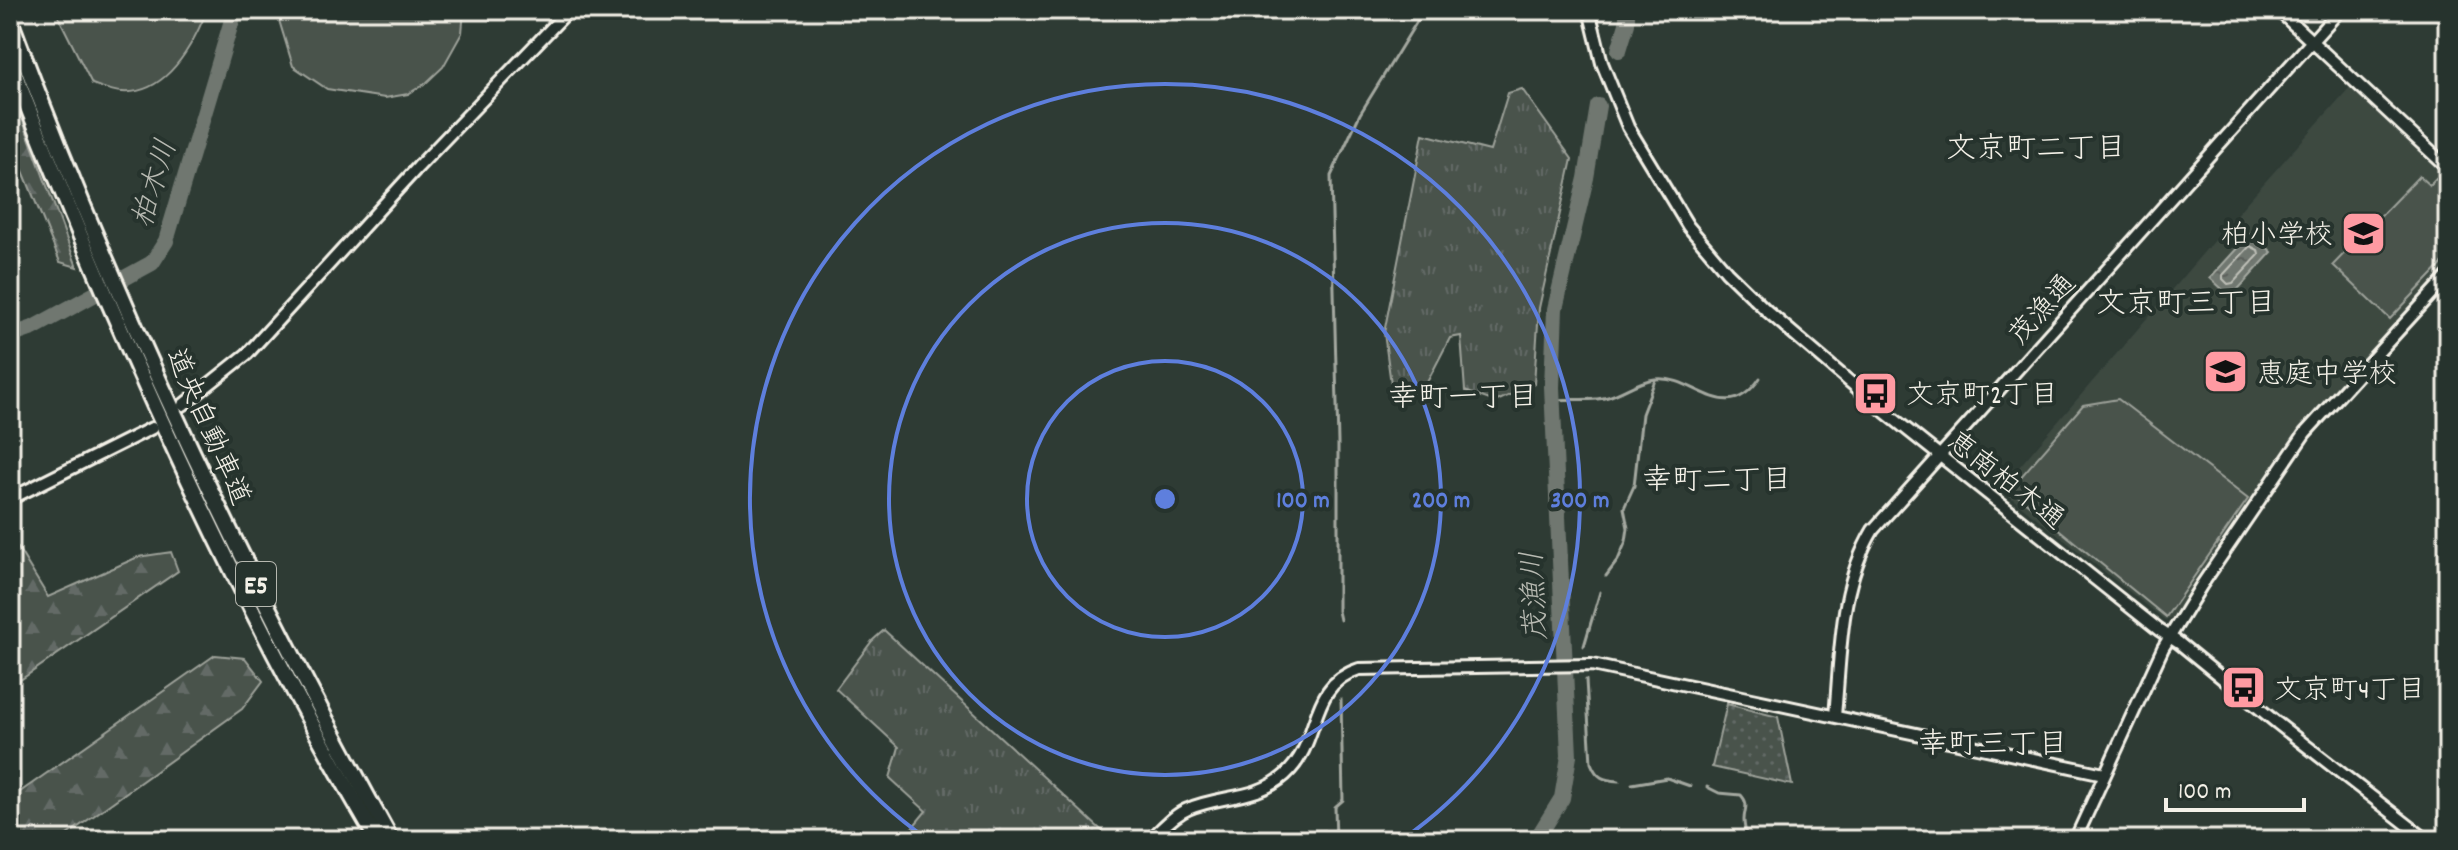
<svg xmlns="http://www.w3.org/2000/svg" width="2458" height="850" font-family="Dekko,'Klee One',sans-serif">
<defs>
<pattern id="grass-tufts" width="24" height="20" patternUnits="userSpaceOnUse" patternTransform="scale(2)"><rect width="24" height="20" fill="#48524c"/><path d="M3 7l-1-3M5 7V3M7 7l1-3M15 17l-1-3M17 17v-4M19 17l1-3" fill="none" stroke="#636b66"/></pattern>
<pattern id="forest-firs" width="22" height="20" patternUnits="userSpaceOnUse" patternTransform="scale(2)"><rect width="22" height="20" fill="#48524c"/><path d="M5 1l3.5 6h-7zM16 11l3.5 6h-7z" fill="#636b66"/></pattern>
<pattern id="park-dots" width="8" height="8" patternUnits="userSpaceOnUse" patternTransform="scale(2)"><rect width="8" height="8" fill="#48524c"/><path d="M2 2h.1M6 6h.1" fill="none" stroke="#636b66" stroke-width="1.8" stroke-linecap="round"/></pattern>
<pattern id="water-ripples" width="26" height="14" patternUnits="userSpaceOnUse" patternTransform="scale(2)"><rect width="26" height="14" fill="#6f7770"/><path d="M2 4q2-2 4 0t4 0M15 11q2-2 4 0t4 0" fill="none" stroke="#5c605b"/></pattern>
</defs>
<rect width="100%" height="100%" fill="#2e3b34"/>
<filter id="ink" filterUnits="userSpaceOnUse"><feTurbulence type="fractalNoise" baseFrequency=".0125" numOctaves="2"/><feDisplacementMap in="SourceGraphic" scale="16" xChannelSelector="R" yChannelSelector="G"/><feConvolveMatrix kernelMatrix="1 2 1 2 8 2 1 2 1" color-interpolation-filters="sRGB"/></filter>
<g filter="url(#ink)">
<path fill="#3c4841" d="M2351 86 2448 176V264L2316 411 2172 617 2165 620 2000 489 2247 202Z"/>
<g fill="url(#grass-tufts)" stroke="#9ea29a" stroke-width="2">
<path d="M1522 89 1572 159 1539 308 1534 384 1495 402 1465 391 1461 336 1450 338 1421 394 1392 391 1384 333 1423 134 1490 151 1508 93Z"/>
<path d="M884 630 1112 840H902L926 811 890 778 899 747 836 689 872 641Z"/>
<path d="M1324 830V840H1225L1234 833Z"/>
</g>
<g fill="url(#forest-firs)" stroke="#9ea29a" stroke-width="2">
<path d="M10 86 77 267 60 262 10 139Z"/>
<path d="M10 535 48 597 138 557 171 552 178 571 10 687Z"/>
<path d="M215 655 245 658 263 681 242 709 60 840H10V799Z"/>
</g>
<path fill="url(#park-dots)" stroke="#9ea29a" stroke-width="2" d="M1727 704 1778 717 1792 785 1712 767Z"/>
<g fill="#48524c" stroke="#9ea29a" stroke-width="2">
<path d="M55 10H207C193 45 167 95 122 92 113 92 101 87 92 84Z"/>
<path d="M280 10H464L462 33 443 67 426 83 408 94 385 98 327 89 293 66 278 17Z"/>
<path d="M2419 176 2429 185 2436 178 2448 189V258L2390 319 2333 265Z"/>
<path d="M2118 399 2248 499 2166 617 2017 495 2012 487 2083 405Z"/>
</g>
<path fill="url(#water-ripples)" stroke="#a4a8a0" stroke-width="2" d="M2251 233 2272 252 2231 297 2210 278Z"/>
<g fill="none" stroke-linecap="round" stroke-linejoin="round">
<path stroke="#bfc0b8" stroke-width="2" d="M2250 246 2258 250 2259 255 2233 283 2228 284 2223 279V275Z"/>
<g stroke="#a4a8a0" stroke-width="3">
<path d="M1552 400C1570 398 1592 402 1608 397 1624 392 1638 381 1655 379 1695 374 1725 429 1760 378"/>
<path d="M1606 576 1618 560 1626 541 1628 528 1624 508 1634 486 1642 414 1655 380"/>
<path d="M1340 620 1338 611V443L1331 176 1360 114 1424 10"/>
<path d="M1584 646 1600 592"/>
<path d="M1586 680 1591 763C1597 778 1603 780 1619 781"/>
<path d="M1632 784 1667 778 1690 786"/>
<path d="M1707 787 1719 793 1741 795C1750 805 1744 809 1744 820 1744 826 1746 833 1747 840"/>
<path d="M1336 840 1335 807 1343 800 1341 699"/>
</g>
<g stroke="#6f7770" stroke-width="16">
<path d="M1619 50 1627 24V10"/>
<path d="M10 336 33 328 152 263 166 241 235 10"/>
<path d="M1536 840 1562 798 1569 756 1552 387 1555 309 1586 178 1598 106"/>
</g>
<defs>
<g id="tertiary">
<path d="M1589 10 1602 63 1628 127 1688 226 1727 272 1767 311 1885 412 2159 630 2179 643 2277 723 2427 840"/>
<path d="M2278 10 2448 168"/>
<path d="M183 405 247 354 418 167 569 10"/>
<path d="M10 499 152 428"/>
<path d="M1835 716C1841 652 1839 587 1873 530L2340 10"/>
<path d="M1149 840C1161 830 1173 815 1188 809 1220 795 1257 800 1285 775 1323 741 1306 686 1359 669L1592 665 2104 774"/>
<path d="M2075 840 2163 648 2201 586 2305 433 2448 276"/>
</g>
<g id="motorway">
<path d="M10 20C115 302 245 576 391 840"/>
<path d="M10 62C115 329 232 592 377 840"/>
</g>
</defs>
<use href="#tertiary" stroke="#f4f1e8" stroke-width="16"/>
<use href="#motorway" stroke="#f4f1e8" stroke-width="20"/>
<use href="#tertiary" stroke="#26332d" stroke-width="10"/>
<use href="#motorway" stroke="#26332d" stroke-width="14"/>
</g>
</g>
<g fill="none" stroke="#5e7fdd" stroke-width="4">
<circle cx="1165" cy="499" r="138"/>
<circle cx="1165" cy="499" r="276"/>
<path d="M927 839A415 415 0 1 1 1403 839"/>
</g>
<defs>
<symbol id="school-square" viewBox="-11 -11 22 22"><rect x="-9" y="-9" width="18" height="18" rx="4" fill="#ff9aa2" stroke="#26332d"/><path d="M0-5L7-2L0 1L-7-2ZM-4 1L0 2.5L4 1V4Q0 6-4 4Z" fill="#111"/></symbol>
<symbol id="bus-square" viewBox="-11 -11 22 22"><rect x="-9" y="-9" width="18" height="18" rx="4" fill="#ff9aa2" stroke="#26332d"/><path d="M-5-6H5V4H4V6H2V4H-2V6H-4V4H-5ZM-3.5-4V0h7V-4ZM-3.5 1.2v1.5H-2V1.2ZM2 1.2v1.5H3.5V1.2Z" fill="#111"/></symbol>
</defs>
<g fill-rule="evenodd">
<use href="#school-square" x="2338" y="208" width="51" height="51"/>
<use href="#school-square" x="2200" y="346" width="51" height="51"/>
<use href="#bus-square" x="1850" y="368" width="51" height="51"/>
<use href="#bus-square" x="2218" y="662" width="51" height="51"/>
</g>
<g text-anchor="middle" stroke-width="8" stroke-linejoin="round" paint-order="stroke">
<rect fill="#26332d" stroke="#b6b8b0" stroke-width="2" x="236" y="562" width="40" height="44" rx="6"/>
<g font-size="26" font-weight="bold" fill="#f4f1e8">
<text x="256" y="593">E5</text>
</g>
<g font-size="28" fill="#f4f1e8" stroke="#26332d" text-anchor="start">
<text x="2333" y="243" text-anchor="end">柏小学校</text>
<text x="2257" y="382">恵庭中学校</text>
<text x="1906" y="403">文京町2丁目</text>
<text x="2274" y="698">文京町4丁目</text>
</g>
<g font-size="28" fill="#f4f1e8" stroke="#26332d">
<text transform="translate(2041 308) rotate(-48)" y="10">茂漁通</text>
<text transform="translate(210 426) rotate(66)" y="10">道央自動車道</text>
<text transform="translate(2007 479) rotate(38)" y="10">恵南柏木通</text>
</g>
<g font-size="30" fill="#f4f1e8" stroke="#26332d">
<text x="2036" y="157">文京町二丁目</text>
<text x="2186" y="312">文京町三丁目</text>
<text x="1463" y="406">幸町一丁目</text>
<text x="1717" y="489">幸町二丁目</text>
<text x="1993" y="753">幸町三丁目</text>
</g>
<g font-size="30" font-style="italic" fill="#b8bab2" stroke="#26332d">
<text transform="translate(153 183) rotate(-73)" y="10">柏木川</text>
<text transform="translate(1533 596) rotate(-93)" y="10">茂漁川</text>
</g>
</g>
<circle cx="1165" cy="499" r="12" fill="#5e7fdd" stroke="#26332d" stroke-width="4"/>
<g font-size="24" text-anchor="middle" font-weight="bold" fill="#5e7fdd" stroke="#26332d" stroke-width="8" stroke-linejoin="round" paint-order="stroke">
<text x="1303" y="507">100 m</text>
<text x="1441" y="507">200 m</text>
<text x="1580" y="507">300 m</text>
</g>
<rect width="2458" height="850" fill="none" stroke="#26332d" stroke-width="40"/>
<rect x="20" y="20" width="2418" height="810" fill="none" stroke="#f4f1e8" stroke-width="3" filter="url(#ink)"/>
<path d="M2166 798v12h138v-12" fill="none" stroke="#f4f1e8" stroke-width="4"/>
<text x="2178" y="798" font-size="24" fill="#f4f1e8" stroke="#26332d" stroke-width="6" paint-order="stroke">100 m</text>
</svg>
